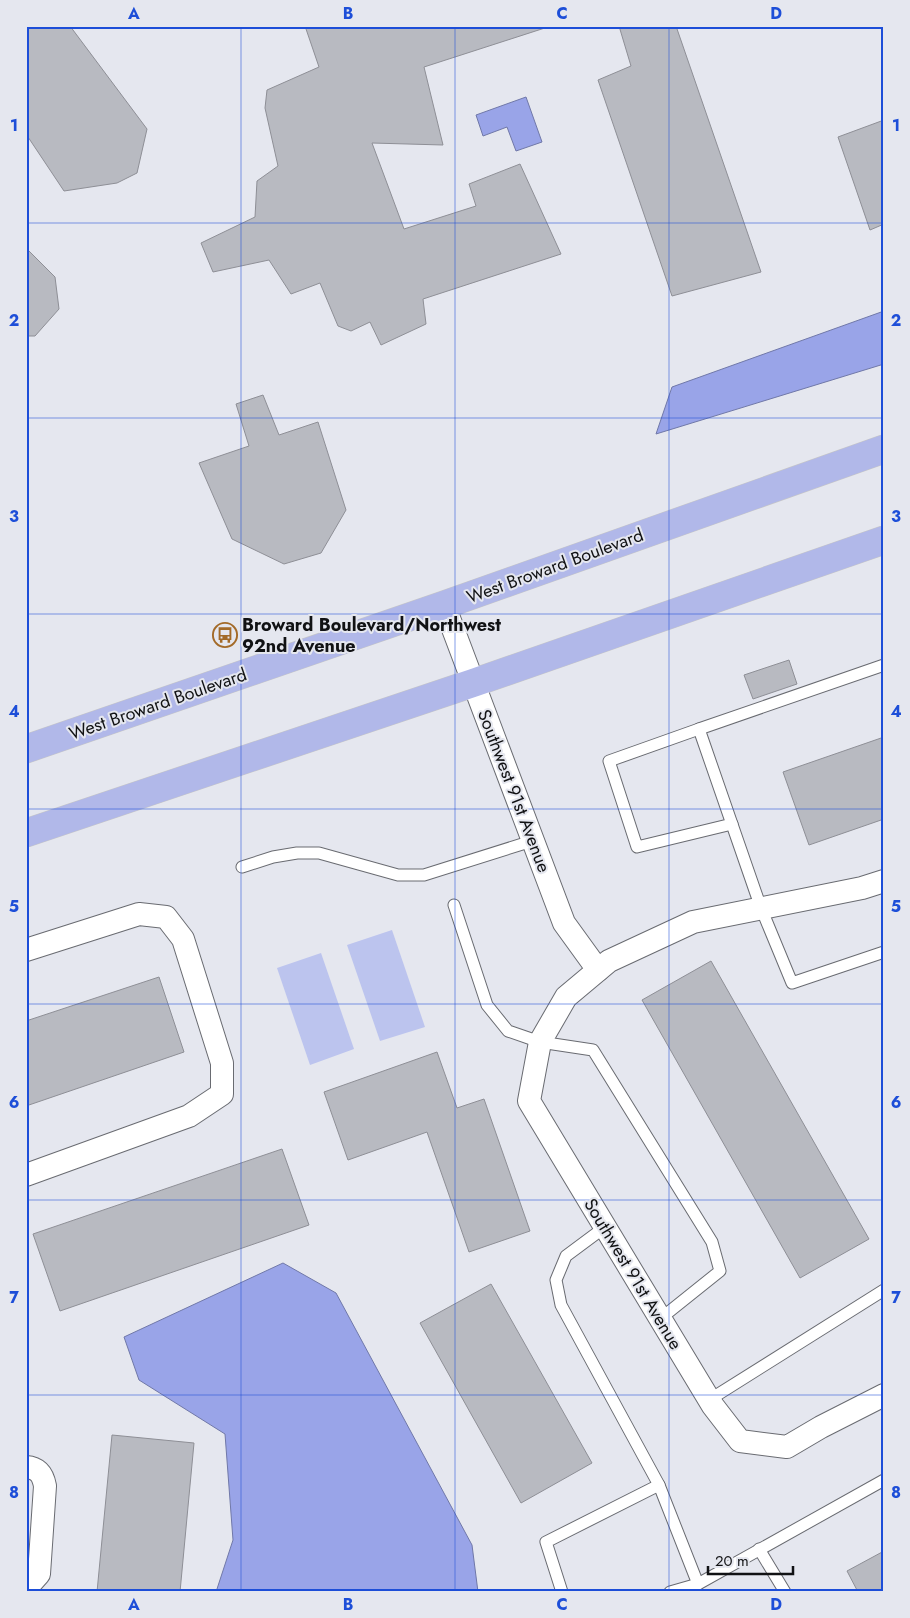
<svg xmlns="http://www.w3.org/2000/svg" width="910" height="1618" font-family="Jost,sans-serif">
<rect width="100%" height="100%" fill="#e5e7ef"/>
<g fill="#bcc4ee">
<path d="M392 930 425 1027 380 1041 347 945Z"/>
<path d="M321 953 354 1049 310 1065 277 968Z"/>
</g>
<g fill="#99a4e8" stroke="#7078a8">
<path d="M526 97 542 142 516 151 507 127 483 136 476 115Z"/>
<path d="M884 311V364L656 434 672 387Z"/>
<path d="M283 1263 336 1293 472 1545 478 1592H216L233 1540 225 1434 139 1380 124 1337Z"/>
</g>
<g fill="#b8bac1" stroke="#8e8f96">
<path d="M26 26H70L147 129 137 173 117 183 64 191 26 134Z"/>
<path d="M305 26H551L424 67 443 145 372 143 404 229 476 206 469 184 520 164 561 254 423 299 426 324 381 345 370 322 351 331 338 326 320 283 291 294 269 260 213 272 201 243 255 217 257 181 278 166 265 108 267 90 319 67Z"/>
<path d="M619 26H676L761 272 672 296 598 80 631 66Z"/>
<path d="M884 120V224L870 230 838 137Z"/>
<path d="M26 248 55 277 59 309 35 336H26Z"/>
<path d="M263 395 279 435 318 422 346 510 321 553 284 564 232 539 199 463 249 446 236 404Z"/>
<path d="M789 660 797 684 753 699 744 675Z"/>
<path d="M884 737V819L809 845 783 772Z"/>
<path d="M711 961 869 1239 800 1278 642 1000Z"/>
<path d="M159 977 184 1052 26 1106V1021Z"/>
<path d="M437 1052 457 1108 484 1099 530 1231 469 1252 427 1132 348 1160 324 1092Z"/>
<path d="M282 1149 309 1225 60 1311 33 1234Z"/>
<path d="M491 1284 592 1463 521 1503 420 1323Z"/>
<path d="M112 1435 194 1443 180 1592H97Z"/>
<path d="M884 1551V1592H858L847 1571Z"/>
</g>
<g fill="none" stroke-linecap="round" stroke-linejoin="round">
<defs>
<g id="service">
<path d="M884 665 699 729 761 908 792 983 884 952"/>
<path d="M699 729 609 761 637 847 732 824"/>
<path d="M242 867 273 857 297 853H319L398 875H424L532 841"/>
<path d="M454 905 487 1005 508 1031 540 1042 593 1050 712 1242 720 1271 660 1319"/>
<path d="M709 1400 884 1290"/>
<path d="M659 1485 698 1584"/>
<path d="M759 1549 785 1592"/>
<path d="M562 1592 546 1542 659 1485 561 1305 556 1280 566 1256 605 1227"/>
<path d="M670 1592 698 1584 884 1480"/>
</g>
<g id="minor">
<path d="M444 605 564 923 598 970"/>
<path d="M884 881 862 888 693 922 609 961 566 997 540 1042 529 1101 713 1406 740 1441 787 1447 821 1427 884 1395"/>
<path d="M26 950 139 914 166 917 183 939 222 1063V1094L189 1116 26 1175"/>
<path d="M26 1467C39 1468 43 1475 45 1486L39 1574 31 1583 26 1585"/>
</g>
<g id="primary">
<path d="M26 749 444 605 884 449"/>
<path d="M26 833 473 683 884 540"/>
</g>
</defs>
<use href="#service" stroke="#696b71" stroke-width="13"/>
<use href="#minor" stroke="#696b71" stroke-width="24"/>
<use href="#primary" stroke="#c6c6c7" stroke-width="29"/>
<use href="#service" stroke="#fff" stroke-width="11"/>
<use href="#minor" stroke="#fff" stroke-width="22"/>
<use href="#primary" stroke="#b1b8e9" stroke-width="28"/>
</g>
<path fill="none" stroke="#1d4ed8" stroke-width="1" stroke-opacity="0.55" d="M241 26V1592M455 26V1592M669 26V1592M26 223H884M26 418H884M26 614H884M26 809H884M26 1004H884M26 1200H884M26 1395H884"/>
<defs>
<symbol id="bus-ring" viewBox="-11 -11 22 22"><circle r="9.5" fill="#e5e7ef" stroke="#a36a28" stroke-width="1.5"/><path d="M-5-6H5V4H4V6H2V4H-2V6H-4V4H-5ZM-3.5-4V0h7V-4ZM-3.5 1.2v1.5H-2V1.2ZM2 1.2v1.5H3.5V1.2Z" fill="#a36a28"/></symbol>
</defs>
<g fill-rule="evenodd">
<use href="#bus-ring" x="211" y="621" width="28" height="28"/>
</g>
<g text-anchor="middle" stroke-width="4" stroke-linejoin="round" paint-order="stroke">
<g font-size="18" fill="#111214" stroke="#e5e7ef">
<text transform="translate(555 566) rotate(-20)" y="6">West Broward Boulevard</text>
<text transform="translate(158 704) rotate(-19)" y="6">West Broward Boulevard</text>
<text transform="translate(514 791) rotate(69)" y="6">Southwest 91st Avenue</text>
<text transform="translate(633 1274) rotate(59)" y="6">Southwest 91st Avenue</text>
</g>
<g font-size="18" font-weight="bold" fill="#111214" stroke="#e5e7ef" text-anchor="start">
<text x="242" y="631">Broward Boulevard/Northwest<tspan x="242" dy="21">92nd Avenue</tspan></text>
</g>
</g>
<rect width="910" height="1618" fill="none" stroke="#e5e7ef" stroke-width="55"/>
<path d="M708 1566v8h85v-8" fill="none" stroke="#111214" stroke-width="2.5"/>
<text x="715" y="1566" font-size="15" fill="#111214" stroke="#e5e7ef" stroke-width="4" paint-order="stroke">20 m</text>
<rect x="28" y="28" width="854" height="1562" fill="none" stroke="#1d4ed8" stroke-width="2"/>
<g font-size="16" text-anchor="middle" font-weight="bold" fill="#1d4ed8">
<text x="134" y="19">A</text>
<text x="348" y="19">B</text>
<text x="562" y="19">C</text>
<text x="776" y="19">D</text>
<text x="14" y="131">1</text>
<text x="896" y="131">1</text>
<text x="14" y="326">2</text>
<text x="896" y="326">2</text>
<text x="14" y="522">3</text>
<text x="896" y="522">3</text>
<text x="14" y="717">4</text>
<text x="896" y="717">4</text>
<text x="14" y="912">5</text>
<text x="896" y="912">5</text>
<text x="14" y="1108">6</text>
<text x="896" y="1108">6</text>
<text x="14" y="1303">7</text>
<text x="896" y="1303">7</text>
<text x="14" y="1498">8</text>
<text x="896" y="1498">8</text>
<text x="134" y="1610">A</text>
<text x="348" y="1610">B</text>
<text x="562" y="1610">C</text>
<text x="776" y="1610">D</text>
</g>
</svg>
